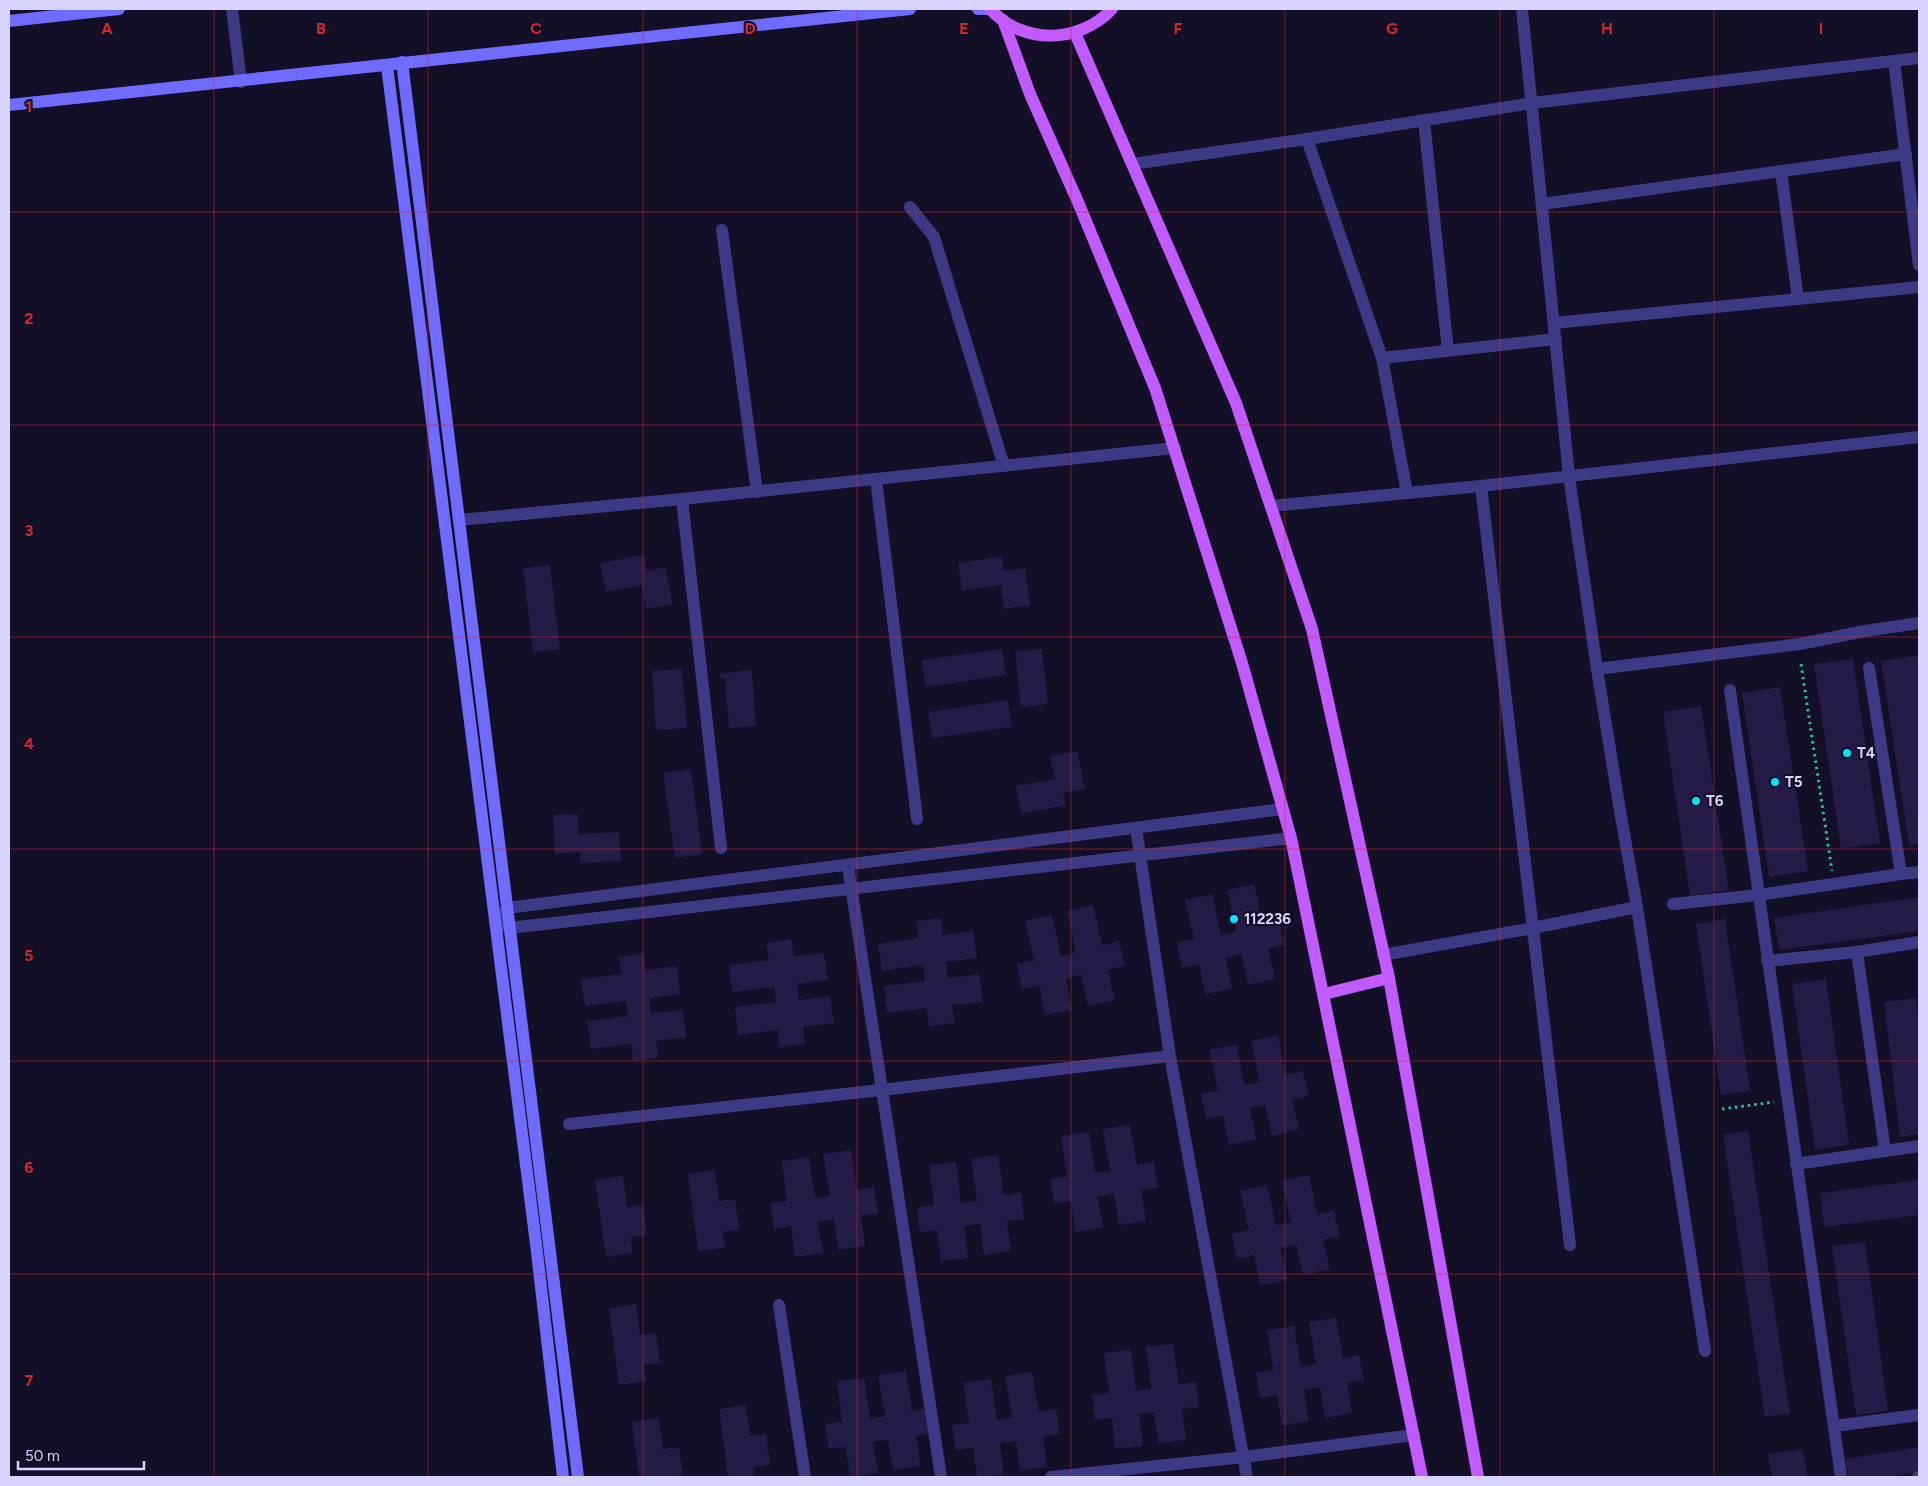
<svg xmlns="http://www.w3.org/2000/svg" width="1928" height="1486" font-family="Figtree,sans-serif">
<rect width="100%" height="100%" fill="#130f26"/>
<g fill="#241b47">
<path d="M644 555 647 571 665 567 673 604 646 609 642 585 606 592 600 563Z"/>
<path d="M1002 556 1004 571 1025 568 1030 605 1004 609 1001 585 962 591 958 563Z"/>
<path d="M550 565 560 649 533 652 523 568Z"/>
<path d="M1002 649 1006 675 925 687 922 660Z"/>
<path d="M1042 649 1048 704 1021 707 1015 651Z"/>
<path d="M1919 655V844L1909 845 1881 661Z"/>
<path d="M1853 659 1880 843 1841 849 1814 664Z"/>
<path d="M682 669 687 728 656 730 652 671Z"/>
<path d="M752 670 756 726 729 728 725 678 721 679 720 673Z"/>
<path d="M1780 687 1808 871 1769 877 1742 693Z"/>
<path d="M1008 700 1012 727 932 738 928 712Z"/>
<path d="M1701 706 1729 890 1690 896 1663 712Z"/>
<path d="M1077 751 1085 789 1063 793 1066 805 1021 814 1016 786 1055 779 1050 756Z"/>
<path d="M691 769 702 854 675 858 663 773Z"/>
<path d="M578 814 579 834 619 832 621 861 580 863V852L555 854 553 815Z"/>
<path d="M1254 884 1263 924 1279 920 1285 945 1268 949 1275 979 1248 985 1241 954 1226 958 1232 989 1205 994 1199 964 1182 968 1177 943 1194 939 1185 900 1212 894 1221 935 1236 931 1227 890Z"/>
<path d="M1919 897V931L1779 950 1774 918Z"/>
<path d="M1093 905 1102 945 1119 941 1125 966 1108 970 1115 1000 1088 1006 1081 975 1066 979 1072 1010 1045 1015 1039 985 1022 989 1017 964 1034 960 1025 921 1052 915 1061 956 1076 952 1067 911Z"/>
<path d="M941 918 943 935 973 931 977 958 946 962 948 978 979 974 983 1002 952 1005 955 1023 929 1026 927 1008 887 1013 884 986 925 981 923 965 882 971 878 944 918 938 916 921Z"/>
<path d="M1725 919 1750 1091 1721 1095 1696 924Z"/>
<path d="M791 939 794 956 824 953 828 980 797 984 799 1000 830 996 834 1023 803 1027 805 1044 780 1047 778 1030 738 1035 735 1007 776 1002 774 987 732 992 729 965 769 960 766 943Z"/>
<path d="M644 953 646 970 677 966 680 994 650 998 651 1013 683 1010 686 1037 656 1041 658 1058 633 1061 631 1044 591 1049 587 1021 628 1016 626 1001 585 1006 581 979 621 974 619 957Z"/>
<path d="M1826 979 1849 1145 1815 1150 1792 984Z"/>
<path d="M1916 998 1919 1025V1134L1900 1137 1884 1002Z"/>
<path d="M1278 1035 1286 1075 1303 1071 1309 1096 1292 1100 1299 1129 1272 1136 1265 1105 1250 1108 1256 1139 1229 1145 1223 1115 1206 1119 1201 1094 1218 1090 1209 1050 1236 1045 1245 1085 1260 1082 1251 1041Z"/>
<path d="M1130 1125 1137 1165 1154 1162 1158 1188 1141 1190 1146 1221 1119 1225 1114 1194 1098 1197 1103 1228 1076 1232 1071 1201 1054 1204 1050 1179 1067 1176 1061 1136 1089 1132 1095 1173 1110 1171 1103 1129Z"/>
<path d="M1748 1131 1790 1413 1765 1417 1723 1135Z"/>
<path d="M851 1150 857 1190 874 1187 878 1213 861 1216 865 1246 838 1250 834 1219 818 1222 823 1253 795 1257 791 1226 774 1229 770 1203 787 1201 782 1161 809 1157 815 1198 830 1196 823 1154Z"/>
<path d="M998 1155 1004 1195 1021 1193 1024 1219 1007 1221 1011 1251 984 1255 980 1224 964 1226 968 1258 941 1261 937 1230 920 1233 917 1207 934 1205 929 1165 956 1162 961 1203 977 1201 971 1159Z"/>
<path d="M715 1170 719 1201 735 1199 739 1229 723 1232 725 1248 698 1251 688 1174Z"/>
<path d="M1309 1175 1317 1214 1334 1211 1340 1236 1323 1240 1330 1269 1303 1275 1296 1245 1281 1248 1287 1280 1260 1285 1254 1255 1237 1259 1232 1234 1249 1230 1240 1191 1267 1185 1276 1225 1291 1222 1282 1181Z"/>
<path d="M623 1176 627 1207 643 1205 647 1235 631 1237 633 1253 606 1257 595 1180Z"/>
<path d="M1919 1180V1215L1824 1227 1820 1193Z"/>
<path d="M1865 1242 1888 1411 1856 1415 1832 1246Z"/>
<path d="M636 1304 640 1335 656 1333 660 1363 644 1365 646 1381 619 1385 609 1308Z"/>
<path d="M1336 1318 1343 1358 1359 1355 1364 1380 1347 1383 1352 1413 1325 1418 1320 1387 1304 1390 1309 1421 1282 1426 1277 1395 1260 1398 1256 1373 1273 1370 1267 1330 1294 1326 1301 1366 1316 1364 1309 1322Z"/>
<path d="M1173 1344 1179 1384 1196 1382 1199 1407 1182 1409 1186 1440 1158 1443 1154 1412 1139 1414 1143 1446 1115 1449 1112 1418 1095 1420 1092 1395 1109 1393 1104 1353 1131 1350 1136 1391 1151 1389 1146 1347Z"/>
<path d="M906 1371 912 1411 929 1408 933 1433 916 1436 921 1466 893 1470 888 1440 873 1442 878 1473 850 1477 846 1447 829 1449 825 1424 842 1422 837 1381 864 1378 870 1419 885 1416 878 1375Z"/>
<path d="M1032 1372 1039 1412 1056 1409 1060 1434 1043 1437 1047 1467 1020 1471 1016 1441 1000 1443 1004 1475 977 1477 973 1448 956 1450 952 1425 969 1423 963 1383 991 1379 997 1420 1012 1417 1005 1376Z"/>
<path d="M746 1405 750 1436 766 1434 770 1465 754 1467 755 1477H728L719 1409Z"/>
<path d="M659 1418 663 1449 679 1447 683 1477H639L632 1422Z"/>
<path d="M1919 1447V1472L1890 1477H1848L1845 1459Z"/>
<path d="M1803 1449 1807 1477H1772L1768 1454Z"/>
</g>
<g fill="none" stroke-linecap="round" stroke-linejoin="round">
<g stroke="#2fb8b0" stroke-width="3" stroke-dasharray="2.5 4" stroke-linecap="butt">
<path d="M1801 664 1832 871"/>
<path d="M1722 1109 1774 1102"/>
</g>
<g stroke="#3d3a85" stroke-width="12">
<path d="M232 9 241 82"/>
<path d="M1522 9 1569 476 1597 669 1619 805 1637 907 1705 1351"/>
<path d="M1894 61 1919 265"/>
<path d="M1424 120 1448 351"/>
<path d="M1307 139 1382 358 1407 493"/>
<path d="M1132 164 1307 139 1532 103 1919 58"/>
<path d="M1781 171 1798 299"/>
<path d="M1542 204 1906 154"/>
<path d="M910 207 934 237 1004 466"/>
<path d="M722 230 757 492"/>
<path d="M1554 323 1919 287"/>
<path d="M1382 358 1556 339"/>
<path d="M876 479 917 819"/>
<path d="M1481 486 1570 1245"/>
<path d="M682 499 721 848"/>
<path d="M1271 506 1481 486 1919 437"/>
<path d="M459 520 682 499 1175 448"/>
<path d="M1869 668 1901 874 1919 872"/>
<path d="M1597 669 1800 644 1865 631 1919 623"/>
<path d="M1730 690 1841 1477"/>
<path d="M1283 809 507 908 495 922 510 928 1291 838"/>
<path d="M1136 828 1170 1056 1247 1477"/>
<path d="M848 866 941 1477"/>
<path d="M1673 904 1758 895 1901 874"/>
<path d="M1383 955 1533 928 1637 907"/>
<path d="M1767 961 1857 952"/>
<path d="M569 1124 881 1090 1170 1056"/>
<path d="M1885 1151 1857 952 1919 942"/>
<path d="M1796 1164 1919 1146"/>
<path d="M779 1305 805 1477"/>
<path d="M1834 1426 1919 1415"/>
<path d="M1051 1477 1244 1457 1414 1435"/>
<path d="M1918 1477H1919"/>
</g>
<g stroke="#6f6bff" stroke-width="12">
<path d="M978 9H991"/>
<path d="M9 21 119 9"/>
<path d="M402 62 578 1477"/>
<path d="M387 66 536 1244 563 1477"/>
<path d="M9 105 910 9"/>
</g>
<g stroke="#c25bff" stroke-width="12">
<path d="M990 9C1023 45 1079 44 1112 9"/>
<path d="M1003 20 1030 94 1078 202 1155 388 1242 663 1291 838 1422 1477"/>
<path d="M1075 33 1236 403 1312 629 1389 978 1478 1477"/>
<path d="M1324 994 1389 978"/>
</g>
</g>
<path fill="none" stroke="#d62828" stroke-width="1" stroke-opacity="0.55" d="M214 9V1477M428 9V1477M643 9V1477M857 9V1477M1071 9V1477M1285 9V1477M1500 9V1477M1714 9V1477M9 212H1919M9 425H1919M9 637H1919M9 849H1919M9 1061H1919M9 1274H1919"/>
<g fill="#00e5ff" stroke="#130f26" stroke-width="2">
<circle cx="1847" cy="753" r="5"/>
<circle cx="1775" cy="782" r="5"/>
<circle cx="1696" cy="801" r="5"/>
<circle cx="1234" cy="919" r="5"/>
</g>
<g text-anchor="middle" stroke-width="4" stroke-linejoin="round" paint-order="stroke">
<g font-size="15" font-weight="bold" fill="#d9d4ff" stroke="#130f26" text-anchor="start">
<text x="1857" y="758">T4</text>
<text x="1785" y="787">T5</text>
<text x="1706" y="806">T6</text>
<text x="1244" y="924">112236</text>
</g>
</g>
<g font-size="16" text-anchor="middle" font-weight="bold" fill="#d62828" stroke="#130f26" stroke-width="4" stroke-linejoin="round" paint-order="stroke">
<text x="107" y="34">A</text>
<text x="321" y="34">B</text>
<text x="536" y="34">C</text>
<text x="750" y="34">D</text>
<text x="964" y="34">E</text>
<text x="1178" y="34">F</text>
<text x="1392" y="34">G</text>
<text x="1607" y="34">H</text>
<text x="1821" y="34">I</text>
<text x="29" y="112">1</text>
<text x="29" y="324">2</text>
<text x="29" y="536">3</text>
<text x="29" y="749">4</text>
<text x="29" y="961">5</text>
<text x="29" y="1173">6</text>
<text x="29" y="1386">7</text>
</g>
<rect width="1928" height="1486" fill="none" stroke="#d9d4ff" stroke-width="20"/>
<path d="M18 1461v8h126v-8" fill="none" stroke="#d9d4ff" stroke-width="2.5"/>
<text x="25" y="1461" font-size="15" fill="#d9d4ff" stroke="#130f26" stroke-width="4" paint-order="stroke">50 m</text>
</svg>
